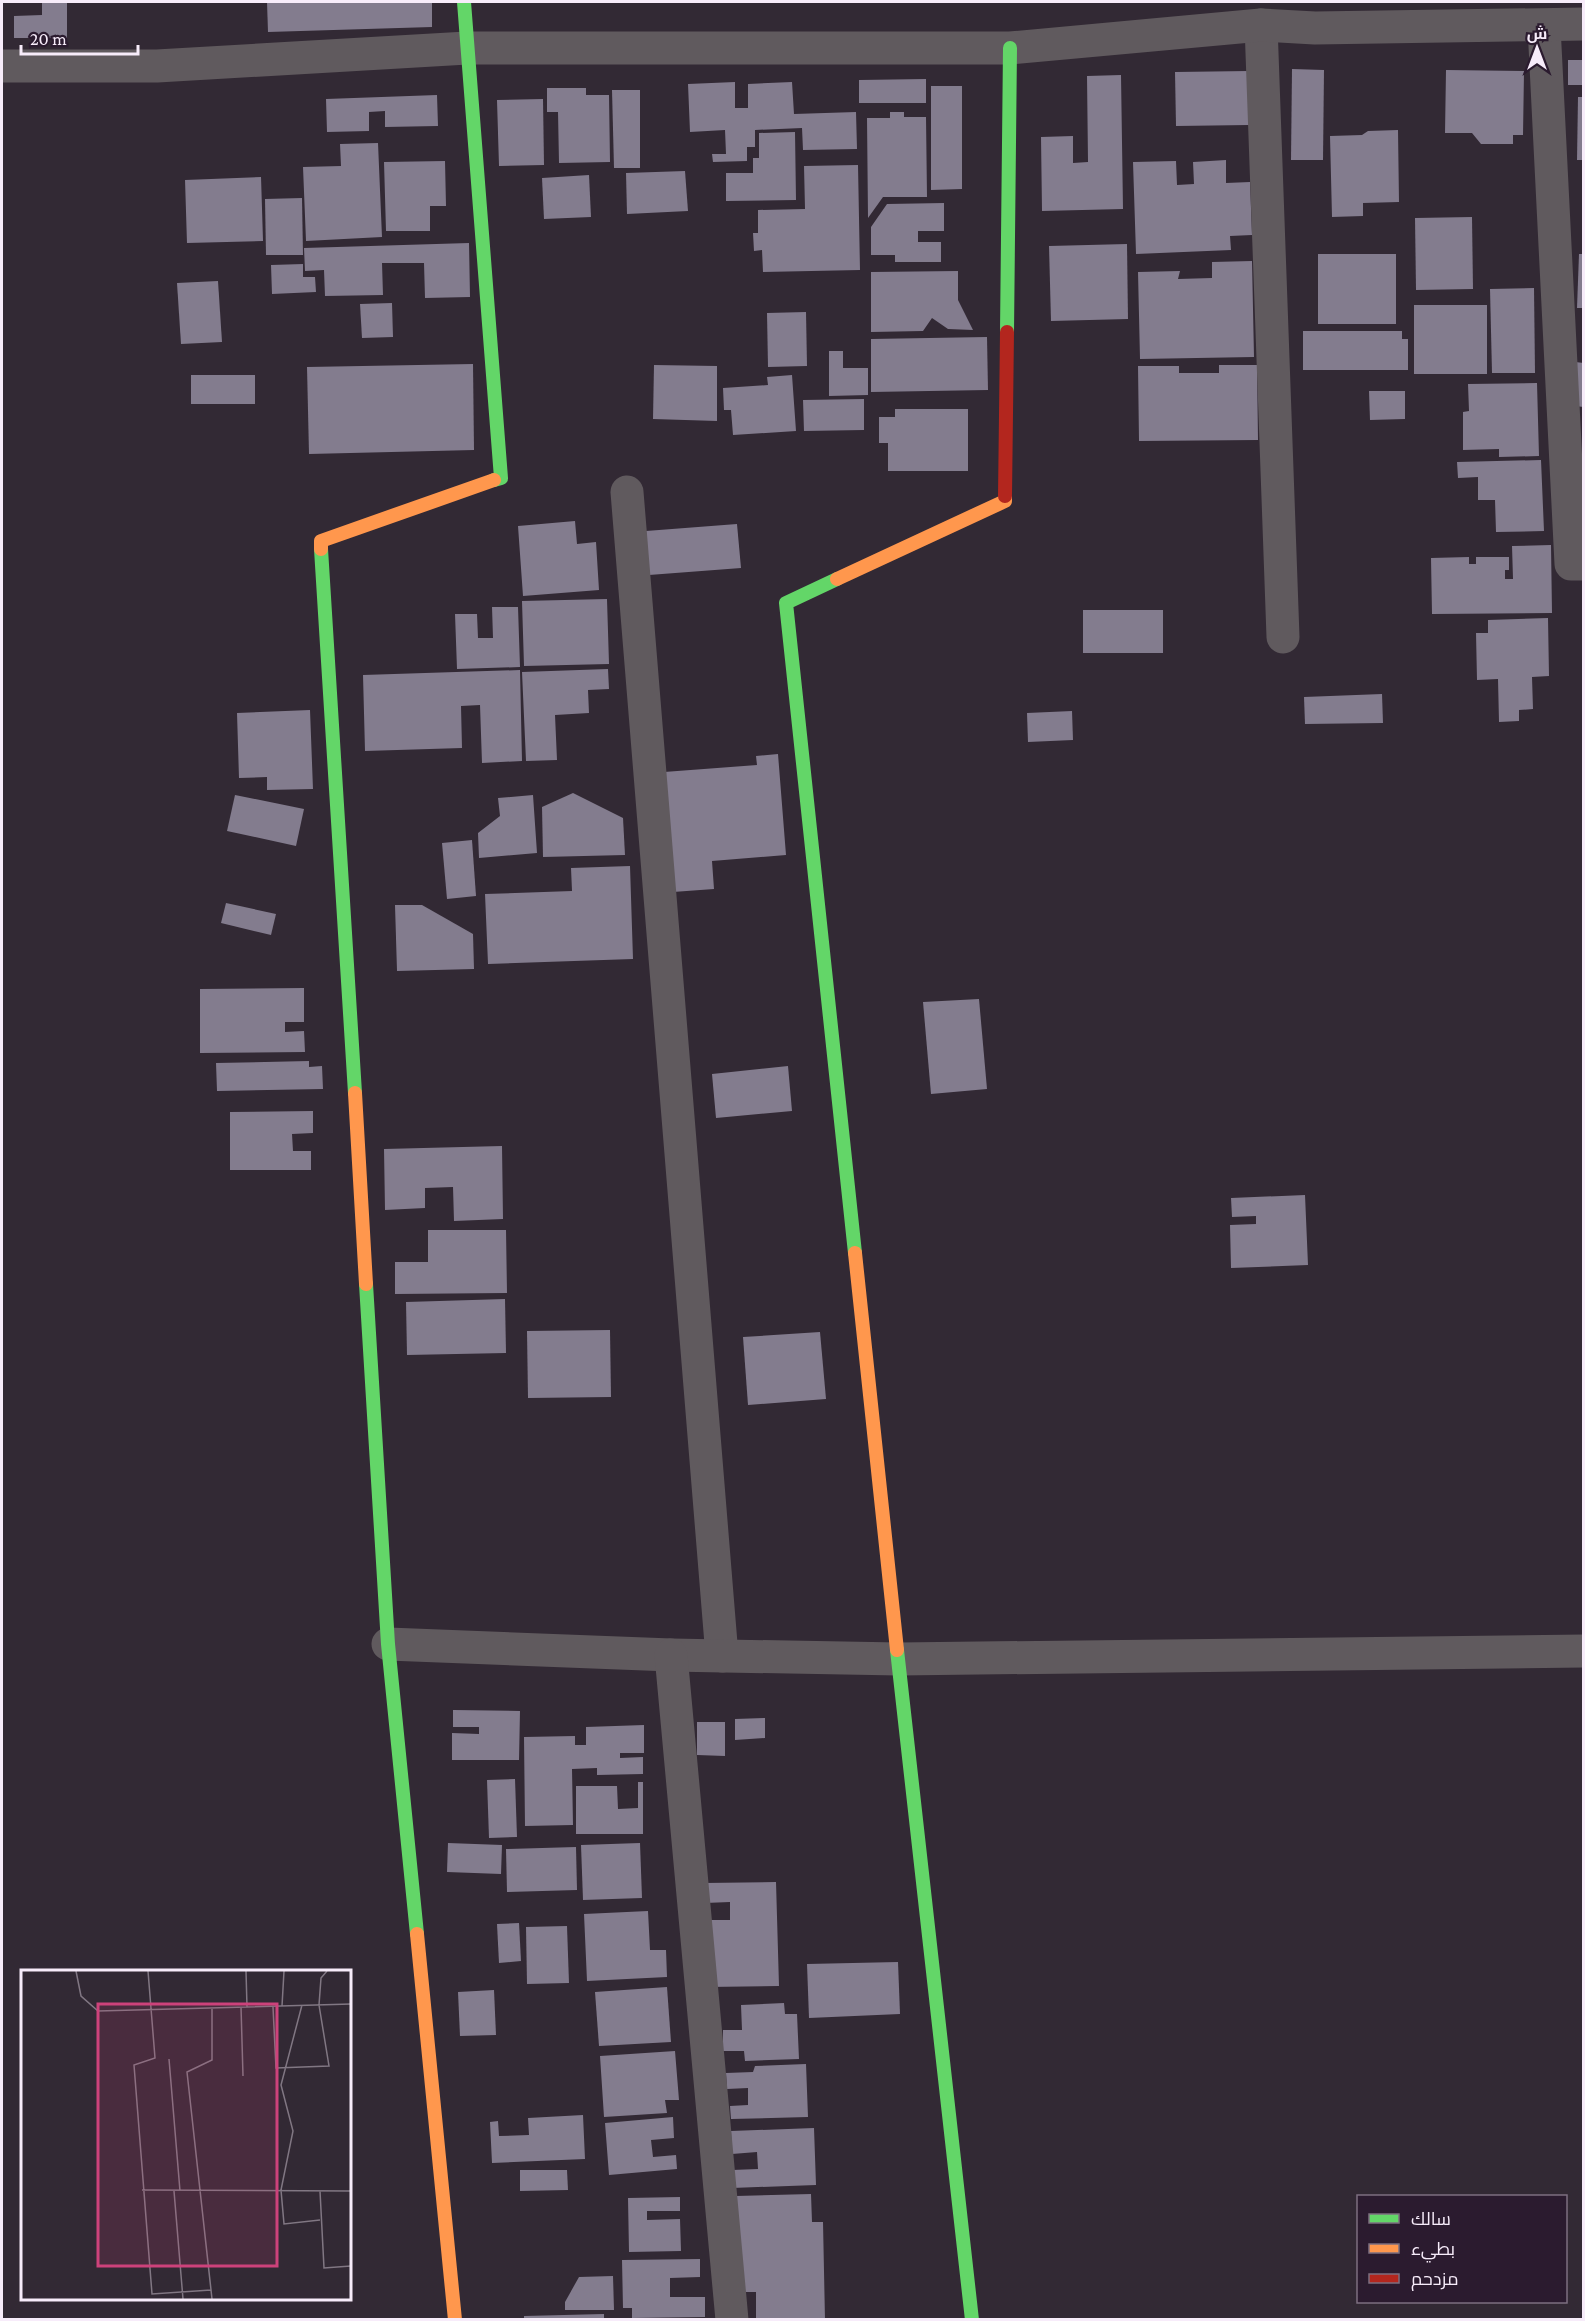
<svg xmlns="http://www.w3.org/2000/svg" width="1585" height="2321" font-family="'Crimson Pro',Cairo,serif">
<rect width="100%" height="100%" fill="#322934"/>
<g fill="#837c8e">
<path d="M42 2H67V38H14V16L42 15Z"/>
<path d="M267 2H432V27L268 32Z"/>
<rect x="1568" y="60" width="16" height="25"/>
<path d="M1292 69 1324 70 1323 160H1291Z"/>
<path d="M1446 70 1524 71 1523 135H1513V144H1481L1472 133H1445Z"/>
<path d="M1249 71V125L1176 126 1175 72Z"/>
<path d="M1121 75 1123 209 1042 211 1041 137 1073 136V163L1088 162 1087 76Z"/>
<path d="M926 79V103H859V80Z"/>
<path d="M735 82V108H748V84L792 82 794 114 856 112 857 149 803 150 802 128 755 130V147H747V161L713 162 712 154H726L725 130 690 132 688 84Z"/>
<path d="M931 86H962V189L931 190Z"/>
<path d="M547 88H586V95H609L610 162 559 163 558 112H547Z"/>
<path d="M612 90H640V168H614Z"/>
<path d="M437 95 438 126 385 127V111L369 112V131L327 132 326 99Z"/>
<path d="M1578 97H1584V160H1577Z"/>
<path d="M543 99 544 165 499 166 497 100Z"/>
<path d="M890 112H904V117H926L927 197H883L868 218 867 118H890Z"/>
<path d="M1398 130 1399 202 1363 203V216L1332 217 1330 136 1362 135 1368 131Z"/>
<path d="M795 132 796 200 726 201V173H753V158H759V133Z"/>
<path d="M378 143 382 237 306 241 303 167 341 166 340 144Z"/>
<path d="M1226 160V183L1250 182 1252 235 1230 236 1231 250 1136 254 1133 162 1176 161 1177 185 1194 184 1193 162Z"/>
<path d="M445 161 446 206H430V231H386L384 162Z"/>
<path d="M858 165 860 270 763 272 762 250 754 251 753 233H758V210L805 209 804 166Z"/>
<path d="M685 171 688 211 627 214 626 173Z"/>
<path d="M589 175 591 217 544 219 542 178Z"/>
<path d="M261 177 263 241 187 243 185 180Z"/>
<path d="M302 198 303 255H266L265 199Z"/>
<path d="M944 203V231H918V242H941V262H895V255H871V227L887 204Z"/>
<path d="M1472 217 1473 289 1416 290 1415 218Z"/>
<path d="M469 243 470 297 425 298 424 263H382L383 295 325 296 324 270 305 271 304 248Z"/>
<path d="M1127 244 1128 319 1051 321 1049 246Z"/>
<rect x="1318" y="254" width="78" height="70"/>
<path d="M1579 254H1584V308H1577Z"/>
<path d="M1252 261 1254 357 1140 359 1138 272 1180 271 1178 279 1212 278V262Z"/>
<path d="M303 264V277H315L316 292 272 294 271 265Z"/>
<path d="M958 271V300L973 330 948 329 932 318 923 331 871 332V272Z"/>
<path d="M218 281 222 342 181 344 177 283Z"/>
<path d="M1534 288 1535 373H1492L1490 289Z"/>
<path d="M392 303 393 337 362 338 360 304Z"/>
<rect x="1414" y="305" width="73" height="69"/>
<path d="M806 312 807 366 768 367 767 313Z"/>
<path d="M1303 331H1402V339H1408V370H1303Z"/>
<path d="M987 337 988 390 871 392V339Z"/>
<path d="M829 351H843V368H868V395L829 396Z"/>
<path d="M1575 362 1584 363V407L1574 406Z"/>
<path d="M473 364 474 450 309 454 307 367Z"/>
<path d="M654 365 717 366V421L653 419Z"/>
<path d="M1219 365H1257L1258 440 1139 441 1138 366H1179V373H1219Z"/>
<rect x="191" y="375" width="64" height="29"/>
<path d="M792 375 796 431 733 435 731 410H724L723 388 768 385 767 377Z"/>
<path d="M1537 383 1539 456 1499 457V449L1463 450V412L1469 411 1468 384Z"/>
<path d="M1369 391H1405V419L1370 420Z"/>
<path d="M864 399V430L804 431 803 400Z"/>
<path d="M895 409H968V471H888V443H879V417H895Z"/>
<path d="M1541 460 1544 531 1496 532 1495 500H1478V477L1458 478 1457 462Z"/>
<path d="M575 521 577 544 596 542 599 590 523 596 518 526Z"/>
<path d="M737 524 741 568 649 575 646 531Z"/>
<path d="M1551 545 1552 613 1432 614 1431 558 1469 557V564H1476V557H1509V570H1505V579H1513L1512 546Z"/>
<path d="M607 599 609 664 524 666 522 601Z"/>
<path d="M492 607H518L520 667 457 669 455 614H477L478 638H493Z"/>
<rect x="1083" y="610" width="80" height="43"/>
<path d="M1548 618 1549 676 1532 677 1533 709 1519 710V721L1499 722 1498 679 1477 680 1476 633H1488V620Z"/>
<path d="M608 669 609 689 588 690 589 713 555 715 557 760 526 761 522 672Z"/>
<path d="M520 670 522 761 482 763 480 705 461 706 462 748 365 751 363 675Z"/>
<path d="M1382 694 1383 723 1305 724 1304 697Z"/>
<path d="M310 710 313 789 267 790V777L239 778 237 713Z"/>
<path d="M1072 711 1073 740 1028 742 1027 713Z"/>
<path d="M778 754 786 855 712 861 714 889 673 892 664 772 757 765 756 756Z"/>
<path d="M573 793 623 818 625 855 543 857 542 807Z"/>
<path d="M235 795 304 809 296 846 227 831Z"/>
<path d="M533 795 537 853 479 858 478 833 500 816 498 798Z"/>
<path d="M472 840 476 896 447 899 442 843Z"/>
<path d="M630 866 633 959 488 964 485 894 572 891 571 868Z"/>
<path d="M226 903 276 914 271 935 221 923Z"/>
<path d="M395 905H422L473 934 474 969 397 971Z"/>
<path d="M304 988V1022H285V1032L304 1031 305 1052 200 1053V989Z"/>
<path d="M979 999 987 1089 931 1094 923 1002Z"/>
<path d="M309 1061V1067L322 1066 323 1089 217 1091 216 1063Z"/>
<path d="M788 1066 792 1111 716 1118 712 1074Z"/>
<path d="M313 1111V1133L292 1134 293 1151H311V1170H230V1112Z"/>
<path d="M502 1146 503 1219 454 1221 453 1187 425 1188V1208L385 1210 384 1149Z"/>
<path d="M1305 1195 1308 1265 1231 1268 1230 1225 1256 1224V1216L1232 1217 1231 1198Z"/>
<path d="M428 1230H506L507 1293 395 1294V1262H428Z"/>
<path d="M505 1299 506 1353 407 1355 406 1302Z"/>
<path d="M610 1330 611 1397 528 1398 527 1331Z"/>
<path d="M820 1332 826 1399 748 1405 743 1337Z"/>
<path d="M453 1710 520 1711 519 1760H452V1733L479 1734V1727H453Z"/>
<path d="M765 1718V1738L735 1740V1719Z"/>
<path d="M697 1722H725V1756L697 1755Z"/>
<path d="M644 1725V1753H620V1758L643 1757V1774L597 1775V1768L572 1769 573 1825 525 1826 524 1737 575 1736V1745H586V1727Z"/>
<path d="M515 1779 517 1837 489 1838 487 1780Z"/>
<path d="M638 1782H643V1834H576V1786H617L618 1809 638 1808Z"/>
<path d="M448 1843 502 1845 501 1874 447 1872Z"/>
<path d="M640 1843 642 1898 583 1900 581 1845Z"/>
<path d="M576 1847 577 1890 507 1892 506 1849Z"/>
<path d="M776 1882 779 1986 706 1987 704 1920H730V1902L705 1903 704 1883Z"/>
<path d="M648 1911 650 1950H666L667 1977 587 1981 584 1914Z"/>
<path d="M519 1923 521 1961 499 1963 497 1924Z"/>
<path d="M567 1926 569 1983 527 1984 526 1927Z"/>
<path d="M898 1962 900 2014 809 2018 807 1964Z"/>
<path d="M667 1987 671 2042 599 2046 595 1992Z"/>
<path d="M494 1990 496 2035 460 2036 458 1992Z"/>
<path d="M784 2003 785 2014H797L799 2059 745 2061 744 2051H723V2030H742L741 2005Z"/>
<path d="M675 2051 679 2100H665L667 2113 604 2117 600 2056Z"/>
<path d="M806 2064 808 2117 731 2119 730 2106 748 2105V2088L727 2089 726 2073 753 2072 755 2066Z"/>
<path d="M583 2115 585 2159 492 2163 490 2122 498 2121 499 2136 529 2135 528 2118Z"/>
<path d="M673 2117 674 2138 651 2140 653 2157 676 2155 677 2169 609 2175 605 2123Z"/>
<path d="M814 2128 816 2185 732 2188V2170L758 2169 757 2152 732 2154 731 2131Z"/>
<path d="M520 2170H567L568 2190 520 2191Z"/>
<path d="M811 2194 812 2222H823L825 2320H756V2292H738L736 2196Z"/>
<path d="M680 2197V2211H647V2220L680 2219 681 2251 629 2252 628 2198Z"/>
<path d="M700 2259V2277L670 2278V2297H705V2317L632 2318V2308H623L622 2260Z"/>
<path d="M613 2276 614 2310H565V2302L579 2277Z"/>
<path d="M604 2314V2320H524V2316Z"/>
</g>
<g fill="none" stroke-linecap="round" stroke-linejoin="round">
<g stroke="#605a5e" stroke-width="33">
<path d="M1261 25 1283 637"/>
<path d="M1544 26 1571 564H1584"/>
<path d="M2 66H157L467 48H1010L1261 25 1315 28 1584 24"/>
<path d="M627 492 722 1656"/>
<path d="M388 1644 671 1655 899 1659 1584 1651"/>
<path d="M671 1655 732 2320"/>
</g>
<g stroke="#63d668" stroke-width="14">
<path d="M464 2 501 478 494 480"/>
<path d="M1007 332 1010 48"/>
<path d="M321 549 355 1093"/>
<path d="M837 579 786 603 855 1253"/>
<path d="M366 1284 388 1644 417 1934"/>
<path d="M897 1650 972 2320"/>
</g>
<g stroke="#ff974d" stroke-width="14">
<path d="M321 549V541L494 480"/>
<path d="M837 579 1005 501V496"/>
<path d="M355 1093 366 1284"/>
<path d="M855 1253 897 1650"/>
<path d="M417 1934 455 2320"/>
</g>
<path stroke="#b3261e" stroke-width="14" d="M1005 496 1007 332"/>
</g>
<g transform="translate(21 1970)">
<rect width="330" height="330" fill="#322934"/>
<path fill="none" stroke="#817783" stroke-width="1.5" d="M55 1 60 26 77 41 330 34M127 1 134 88 113 95 131 324 190 320M225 1 226 37M281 35 260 115 272 161 260 220 263 254 299 250M261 36 263 1M220 37 222 106M252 37 255 98 308 96 298 35 300 8 306 1M148 89 159 221M121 220 330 221M153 221 162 329M299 221 303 298 330 296M191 329 166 102 191 90V39"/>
<path fill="#cd427b" fill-opacity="0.15" stroke="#cd427b" stroke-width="3" d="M77 34H256V296H77Z"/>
<rect width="330" height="330" fill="none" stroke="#f7ecfa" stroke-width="3"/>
</g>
<rect width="1585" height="2321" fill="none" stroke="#f7ecfa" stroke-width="6"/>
<rect x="1357" y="2195" width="210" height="108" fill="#2b1b2f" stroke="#7d6f80" stroke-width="1.5"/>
<rect x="1369" y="2214" width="30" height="9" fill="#63d668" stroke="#7d6f80" stroke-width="1.5"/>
<text x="1411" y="2225" font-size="18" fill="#f7ecfa">سالك</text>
<rect x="1369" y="2244" width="30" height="9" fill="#ff974d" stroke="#7d6f80" stroke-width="1.5"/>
<text x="1411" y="2255" font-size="18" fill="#f7ecfa">بطيء</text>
<rect x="1369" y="2274" width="30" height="9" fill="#b3261e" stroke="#7d6f80" stroke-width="1.5"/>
<text x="1411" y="2285" font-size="18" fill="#f7ecfa">مزدحم</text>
<g transform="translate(1537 48)" stroke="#2b1b2f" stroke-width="4.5" paint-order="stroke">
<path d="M0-4.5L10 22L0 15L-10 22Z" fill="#f7ecfa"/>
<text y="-9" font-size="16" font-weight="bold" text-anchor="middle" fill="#f7ecfa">ش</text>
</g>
<path d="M21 45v9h117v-9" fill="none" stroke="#f7ecfa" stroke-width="3"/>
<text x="30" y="45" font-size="18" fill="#f7ecfa" stroke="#2b1b2f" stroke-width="4.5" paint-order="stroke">20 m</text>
</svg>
